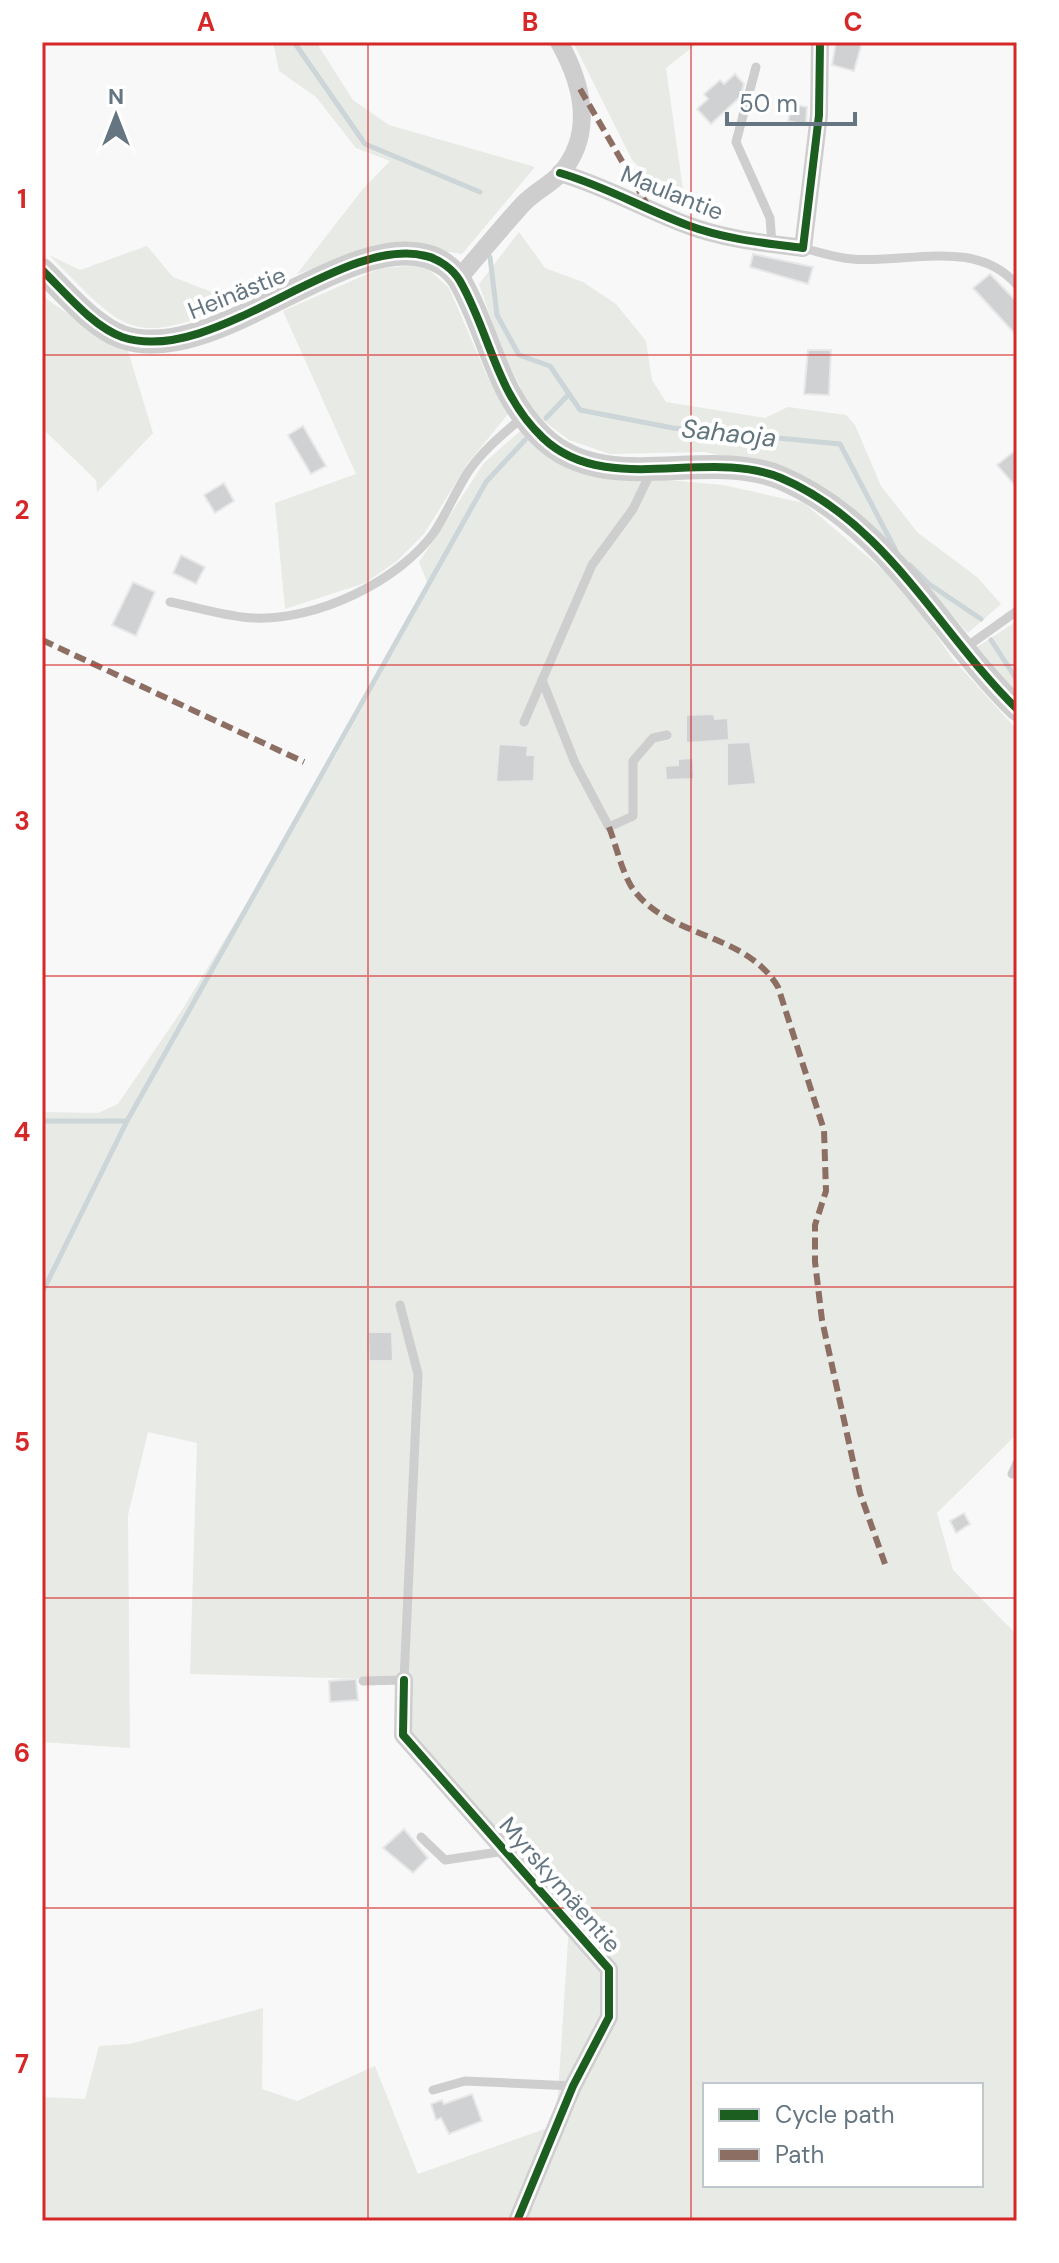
<svg xmlns="http://www.w3.org/2000/svg" width="1059" height="2263" font-family="'DM Sans',sans-serif">
<rect width="100%" height="100%" fill="#f8f8f8"/>
<g fill="#e8eae5" fill-rule="evenodd">
<path d="M273 42H316L353 100 389 125 535 167 462 254 398 243 297 274 362 190 390 161 356 148 316 97 279 71Z"/>
<path d="M573 42H699L666 68 686 211 632 160Z"/>
<path d="M519 232 545 268 583 282 616 304 646 341 652 380 666 402 765 418 788 407 846 415 855 425 881 486 918 533 977 577 1001 604 968 633 881 538 783 469 705 452 610 454 569 440 533 413 502 350 479 284Z"/>
<path d="M147 246 173 277 240 303C128 346 130 336 49 255L80 270Z"/>
<path d="M424 265 449 288 487 376 509 413 468 463 424 534 397 561 365 583 285 609 275 503 356 474 283 311 381 268Z"/>
<path d="M42 296 102 337 127 348 153 433 97 492 96 480 42 428Z"/>
<path d="M520 431 582 472 723 485 804 503 902 586 952 658 1017 730V1434L937 1513 953 1570 1017 1635V2221H42V2097L85 2099 99 2046 130 2044 263 2008 262 2089 297 2101 375 2066 418 2174 556 2125 569 1925 403 1735V1680L190 1674 197 1443 148 1432 128 1515 130 1748 42 1742V1112L98 1113 118 1104 182 1010 335 757 429 587 419 562 484 463ZM705 2085H981V2185H705Z"/>
<path d="M1017 621V693L974 649Z"/>
</g>
<g fill="none" stroke-linecap="round" stroke-linejoin="round">
<g stroke="#ccd5d7" stroke-width="5">
<path d="M294 42 365 144 480 192"/>
<path d="M490 257 497 315 519 355 550 366 580 410 673 428 840 444 895 549"/>
<path d="M546 418 569 394"/>
<path d="M910 565 929 584 981 619"/>
<path d="M991 640 1017 680"/>
<path d="M42 1121H127"/>
<path d="M42 1293 127 1121 486 482 525 440"/>
</g>
</g>
<g fill="#cfd1d2" stroke="#e8e8e8" stroke-width="2">
<path d="M836 42H862L854 71 832 65Z"/>
<path d="M735 74 744 84 740 97 711 124 697 109 708 99 704 94 720 80 724 84Z"/>
<path d="M792 104 807 107 806 125 788 121Z"/>
<path d="M753 254 813 267 808 284 750 267Z"/>
<path d="M990 274 1017 302V336L973 288Z"/>
<path d="M808 350H831L829 395 804 394Z"/>
<path d="M303 426 326 466 311 474 288 435Z"/>
<path d="M1017 449V488L997 465Z"/>
<path d="M224 483 234 501 215 513 204 495Z"/>
<path d="M181 555 205 567 196 584 173 573Z"/>
<path d="M133 582 155 592 136 636 112 625Z"/>
<path d="M714 714 715 719 728 718 729 740 686 743V715Z"/>
<path d="M750 742 756 784 727 786V743Z"/>
<path d="M499 744 528 746 527 755H535L534 781 496 782Z"/>
<path d="M693 758 694 779 666 780 665 766 678 765V759Z"/>
<path d="M368 1332H392L393 1361H369Z"/>
<path d="M964 1513 970 1524 956 1533 950 1521Z"/>
<path d="M356 1679 358 1700 330 1702 329 1681Z"/>
<path d="M404 1829 428 1858 413 1873 383 1848Z"/>
<path d="M472 2094 482 2121 449 2134 441 2118 436 2120 431 2104 442 2100 444 2104Z"/>
</g>
<g fill="none" stroke-linecap="round" stroke-linejoin="round">
<g stroke="#cececf" stroke-width="9">
<path d="M756 67 736 142 770 218 772 244"/>
<path d="M803 248C819 252 836 258 852 259 907 264 976 237 1017 285"/>
<path d="M170 602C197 607 227 617 254 618 316 621 400 581 435 531 447 512 456 491 468 472 483 450 504 433 524 416"/>
<path d="M965 648 1017 611"/>
<path d="M542 680 575 763 609 827 633 816V761L653 738 667 735"/>
<path d="M524 722 592 565 633 509 651 472"/>
<path d="M1012 1474 1017 1463"/>
<path d="M363 1681 404 1680 418 1374 400 1305"/>
<path d="M421 1837 445 1860 505 1851"/>
<path d="M433 2090 465 2081 573 2086"/>
</g>
<g stroke="#cececf" stroke-width="18">
<path d="M560 173C605 186 644 209 687 225 724 239 764 243 803 248L819 115 820 42"/>
<path d="M459 278C480 254 501 228 523 204 534 192 550 185 561 173 595 133 582 83 559 42"/>
<path d="M404 1680 403 1735 609 1969V2017L573 2086 517 2221"/>
</g>
<path stroke="#cececf" stroke-width="24" d="M42 270C65 292 92 326 122 337 213 368 340 234 426 256 439 259 453 269 460 281 490 333 496 394 543 438 606 498 707 447 781 478 887 523 939 633 1017 709"/>
<g stroke="#8d6e63" stroke-width="6" stroke-dasharray="12 6" stroke-linecap="butt">
<path d="M580 89 648 206"/>
<path d="M42 640 304 762"/>
<path d="M609 827C616 845 621 869 631 886 666 939 745 931 778 987L824 1130 826 1191 815 1225V1262L822 1320 860 1493 885 1564"/>
</g>
<defs>
<g id="cycleway">
<path d="M560 173C605 186 644 209 687 225 724 239 764 243 803 248L819 115 820 42"/>
<path d="M42 270C65 292 92 326 122 337 213 368 340 234 426 256 439 259 453 269 460 281 490 333 496 394 543 438 606 498 707 447 781 478 887 523 939 633 1017 709"/>
<path d="M404 1680 403 1735 609 1969V2017L573 2086 517 2221"/>
</g>
</defs>
<use href="#cycleway" stroke="#fff" stroke-width="13"/>
<use href="#cycleway" stroke="#1b5e20" stroke-width="8"/>
</g>
<path fill="none" stroke="#d62828" stroke-width="2" stroke-opacity="0.55" d="M368 42V2221M691 42V2221M42 355H1017M42 665H1017M42 976H1017M42 1287H1017M42 1598H1017M42 1908H1017"/>
<g text-anchor="middle" stroke-width="8" stroke-linejoin="round" paint-order="stroke">
<g font-size="24" fill="#657682" stroke="#fff">
<text transform="translate(672 193) rotate(22)" y="8">Maulantie</text>
<text transform="translate(237 293) rotate(-22)" y="8">Heinästie</text>
<text transform="translate(560 1885) rotate(49)" y="8">Myrskymäentie</text>
</g>
<g font-size="26" font-style="italic" fill="#60757c" stroke="#fff">
<text transform="translate(729 433) rotate(6)" y="9">Sahaoja</text>
</g>
</g>
<rect width="1059" height="2263" fill="none" stroke="#ffffff" stroke-width="88"/>
<rect x="703" y="2083" width="280" height="104" fill="#ffffff" stroke="#c1c8cd" stroke-width="2"/>
<rect x="719" y="2109" width="40" height="12" fill="#1b5e20" stroke="#c1c8cd" stroke-width="2"/>
<text x="775" y="2123" font-size="24" fill="#657682">Cycle path</text>
<rect x="719" y="2149" width="40" height="12" fill="#8d6e63" stroke="#c1c8cd" stroke-width="2"/>
<text x="775" y="2163" font-size="24" fill="#657682">Path</text>
<g transform="translate(116 116)" stroke="#ffffff" stroke-width="6" paint-order="stroke">
<path d="M0-6L14 30L0 20L-14 30Z" fill="#657682"/>
<text y="-12" font-size="22" font-weight="bold" text-anchor="middle" fill="#657682">N</text>
</g>
<path d="M727 112v12h128v-12" fill="none" stroke="#657682" stroke-width="4"/>
<text x="739" y="112" font-size="24" fill="#657682" stroke="#ffffff" stroke-width="6" paint-order="stroke">50 m</text>
<rect x="44" y="44" width="971" height="2175" fill="none" stroke="#d62828" stroke-width="3"/>
<g font-size="26" text-anchor="middle" font-weight="bold" fill="#d62828">
<text x="206" y="31">A</text>
<text x="530" y="31">B</text>
<text x="853" y="31">C</text>
<text x="22" y="208">1</text>
<text x="22" y="519">2</text>
<text x="22" y="830">3</text>
<text x="22" y="1141">4</text>
<text x="22" y="1451">5</text>
<text x="22" y="1762">6</text>
<text x="22" y="2073">7</text>
</g>
</svg>
